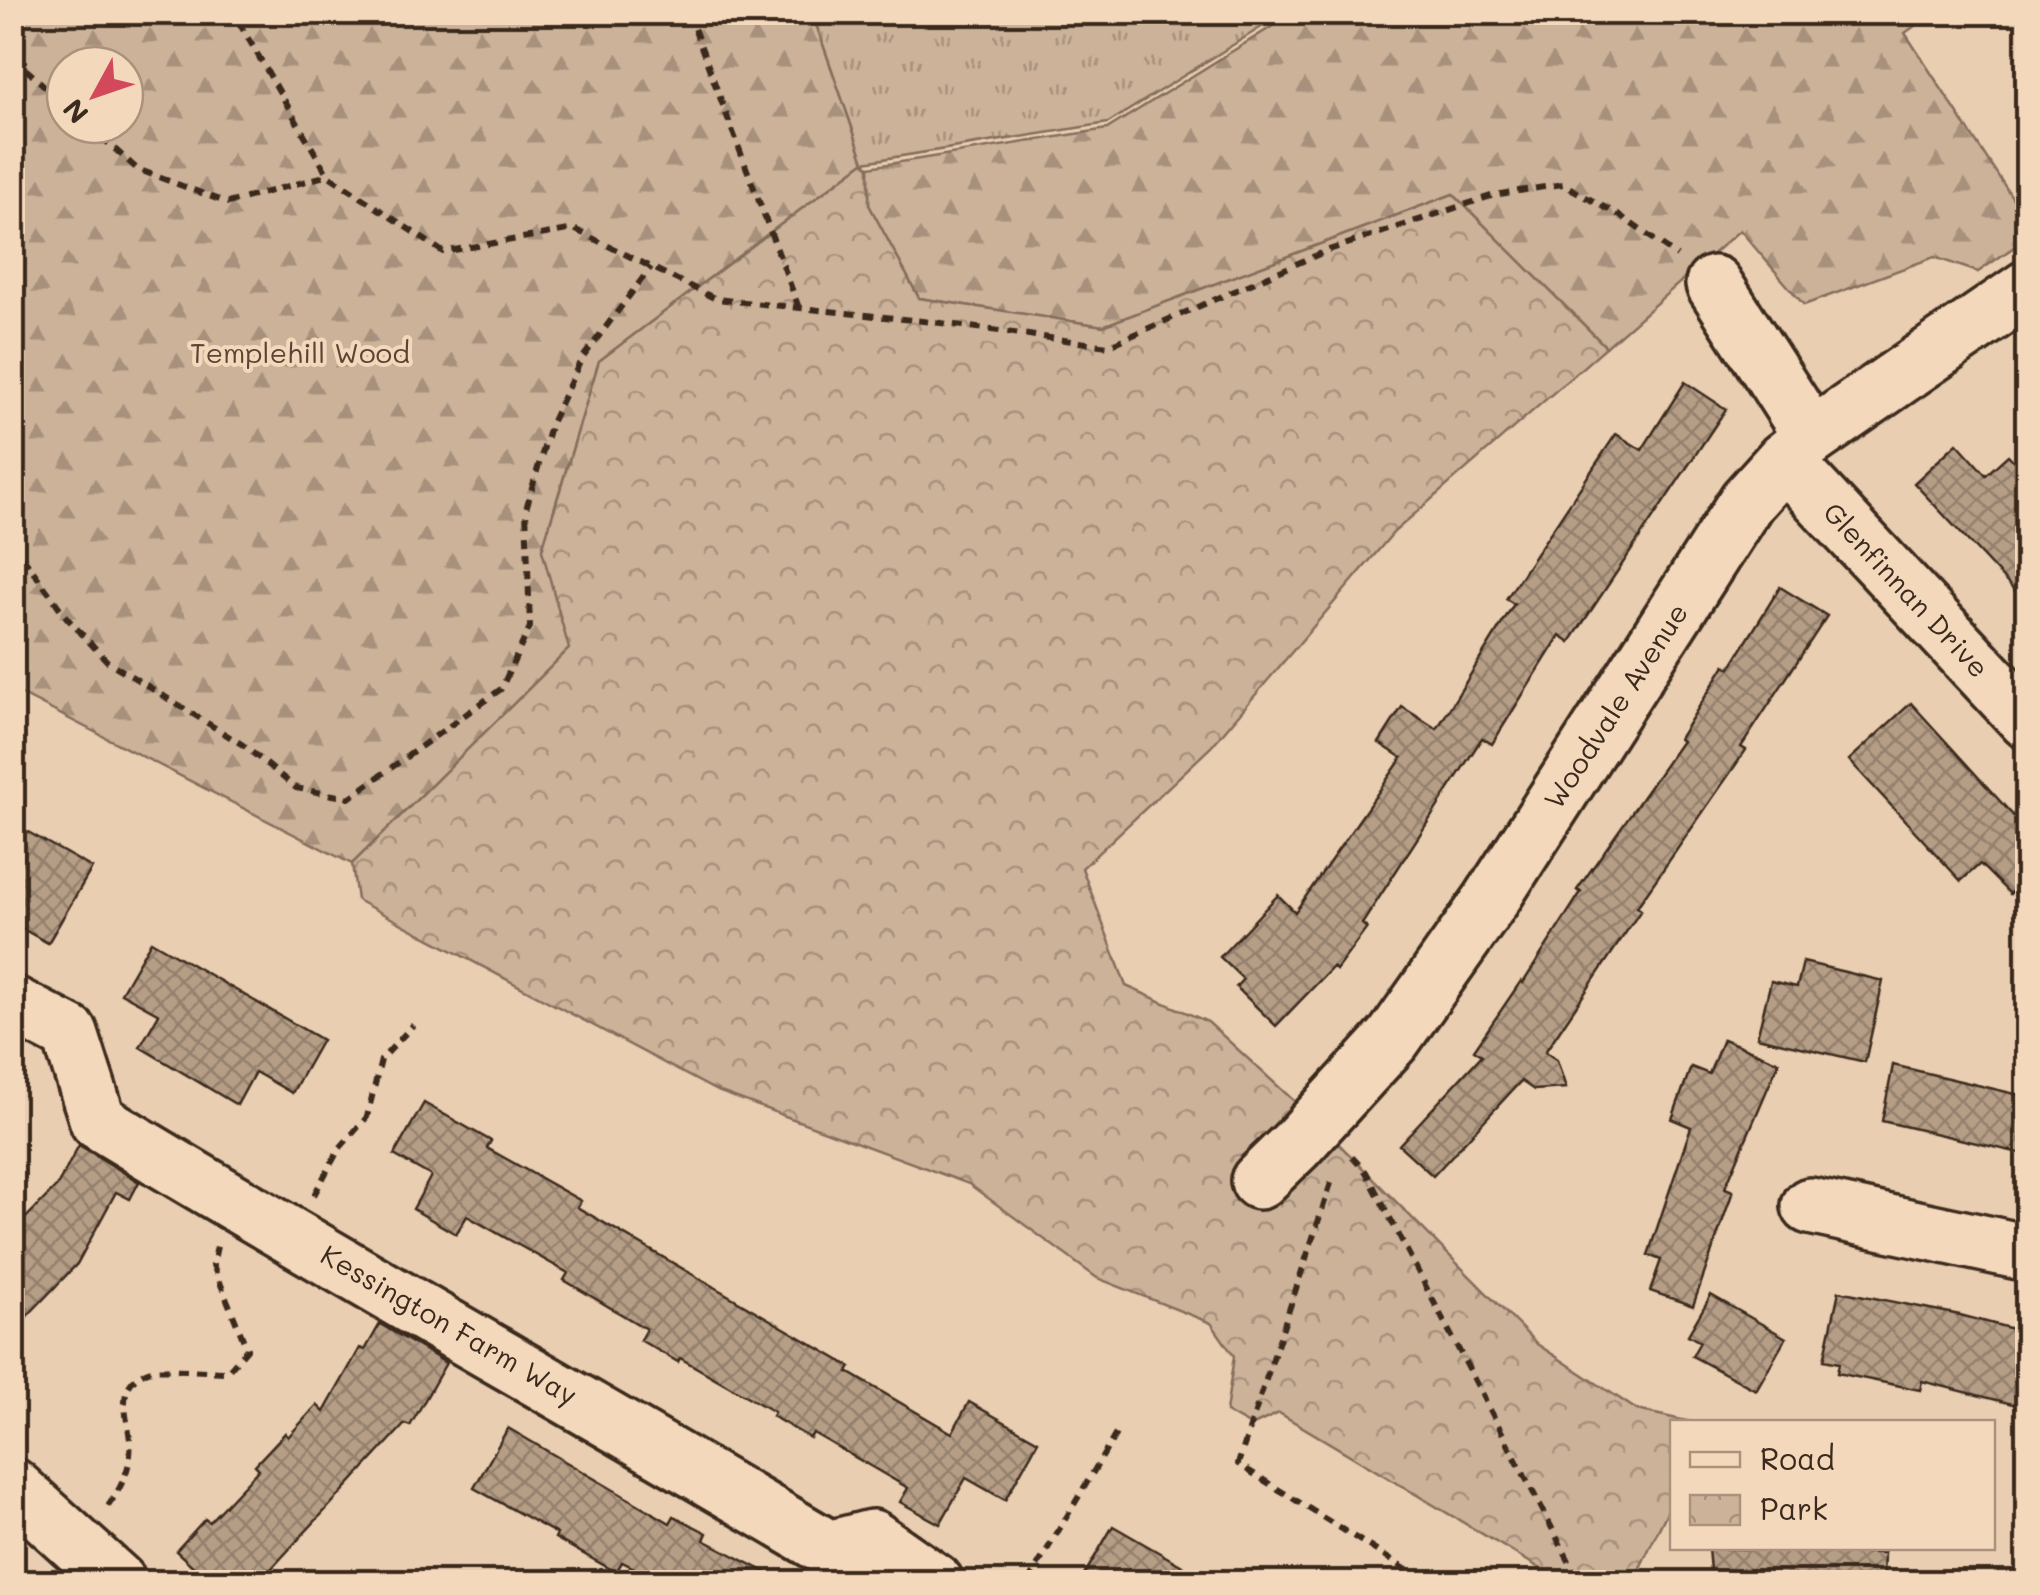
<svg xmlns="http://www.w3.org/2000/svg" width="2040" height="1595" font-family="Mali,sans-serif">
<defs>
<pattern id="grass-tufts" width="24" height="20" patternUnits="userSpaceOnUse" patternTransform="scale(2.5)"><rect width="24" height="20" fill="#ccb299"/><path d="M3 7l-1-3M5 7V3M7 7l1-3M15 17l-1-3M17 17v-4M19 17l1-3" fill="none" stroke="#a7917c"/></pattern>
<pattern id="forest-firs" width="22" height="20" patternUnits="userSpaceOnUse" patternTransform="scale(2.5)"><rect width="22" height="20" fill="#ccb299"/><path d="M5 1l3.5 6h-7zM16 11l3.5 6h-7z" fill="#a7917c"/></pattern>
<pattern id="park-crowns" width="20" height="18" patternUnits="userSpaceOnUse" patternTransform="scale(2.5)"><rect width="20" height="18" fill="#ccb299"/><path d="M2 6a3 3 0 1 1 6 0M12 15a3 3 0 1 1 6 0" fill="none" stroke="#a7917c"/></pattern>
<pattern id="building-cross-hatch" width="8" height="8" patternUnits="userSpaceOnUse" patternTransform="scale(2.5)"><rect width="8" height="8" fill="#b59d86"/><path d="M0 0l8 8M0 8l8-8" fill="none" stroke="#94806d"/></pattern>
</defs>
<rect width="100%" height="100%" fill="#e9ceb2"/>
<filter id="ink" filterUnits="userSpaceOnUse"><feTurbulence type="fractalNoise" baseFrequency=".01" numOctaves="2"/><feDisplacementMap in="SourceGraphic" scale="20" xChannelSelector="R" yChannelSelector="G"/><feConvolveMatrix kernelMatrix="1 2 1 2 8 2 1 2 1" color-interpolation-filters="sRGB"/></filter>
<g filter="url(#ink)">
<path fill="url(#grass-tufts)" stroke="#846e5c" stroke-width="2.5" d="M812 13H1284L1108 123 864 162Z"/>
<g fill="url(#forest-firs)" stroke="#846e5c" stroke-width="2.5" fill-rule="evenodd">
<path d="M12 13H812L864 162 599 361 542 549 570 648 352 864 13 690ZM65 65H125V125H65Z"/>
<path d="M1294 13H1933L1905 33 2027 220V238L1978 272 1934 257 1804 305 1740 230 1606 347 1453 194 1103 326 919 298 869 205V167L1107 129Z"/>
</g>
<path fill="url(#park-crowns)" stroke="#846e5c" stroke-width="2.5" d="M864 162 869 167V205L919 298 1103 326 1453 194 1606 347 1394 532 1211 747 1082 868 1126 986 1208 1022 1317 1122 1537 1344 1637 1410 1691 1422H1672V1502L1633 1582H1563L1279 1413 1251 1426 1226 1412 1234 1356 1211 1323 1097 1278 969 1184 715 1090 357 900 352 864 569 649 542 550 599 361Z"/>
<g fill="url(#building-cross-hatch)" stroke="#3b2a1e" stroke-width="2.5">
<path d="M1685 382 1726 409 1570 642 1560 635 1492 744 1482 738 1362 924 1367 928 1336 970 1333 967 1276 1026 1236 987 1243 979 1220 957 1278 895 1295 912 1402 758 1379 743 1402 707 1437 729 1514 604 1506 599 1616 434 1642 450Z"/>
<path d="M1957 443 1986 475 2008 455 2028 476V605L1914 483Z"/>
<path d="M1780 587 1827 616 1741 747 1746 750 1637 907 1641 910 1545 1052 1557 1060 1566 1088 1534 1090 1521 1081 1433 1176 1399 1145 1482 1055 1474 1050 1521 981 1523 983 1581 892 1577 890 1682 741 1679 739 1725 665 1730 668Z"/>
<path d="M1911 703 2028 832V877L2010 894 1980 864 1961 881 1849 760Z"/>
<path d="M12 823 92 868 48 943 12 923Z"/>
<path d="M151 941 322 1040 292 1093 255 1072 237 1105 140 1047 159 1014 121 993Z"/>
<path d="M1803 962 1883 981 1865 1062 1757 1037 1771 981 1797 987Z"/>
<path d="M1723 1039 1779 1062 1725 1188 1733 1191 1693 1306 1650 1291 1661 1260 1648 1255 1691 1127 1672 1119 1691 1067 1709 1074Z"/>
<path d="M1893 1065 2028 1097V1155L1882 1121Z"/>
<path d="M424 1103 491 1141 487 1148 581 1201 577 1207 851 1367 848 1372 952 1433 969 1402 1038 1441 1005 1500 966 1478 940 1524 900 1502 908 1488 813 1433 810 1438 772 1416 774 1412 680 1358 678 1362 640 1340 646 1329 564 1280 568 1273 467 1216 456 1234 413 1209 431 1176 394 1155Z"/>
<path d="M79 1145 139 1182 130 1199 116 1192 77 1264 12 1332V1232L57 1186Z"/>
<path d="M1839 1291 1960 1315 2028 1333V1408L1922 1381 1920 1390 1837 1373 1839 1363 1824 1360Z"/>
<path d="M1711 1295 1786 1338 1756 1390 1692 1356 1700 1342 1688 1335Z"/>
<path d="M380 1324 446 1363 410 1426 405 1424 259 1582H210L176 1551 205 1519 209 1522 259 1469 255 1465 285 1433 288 1437 317 1405 324 1412 360 1348 365 1350Z"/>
<path d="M508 1428 670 1523 674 1516 707 1533 704 1540 785 1582H662L622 1562 616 1572 555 1538 557 1534 474 1488Z"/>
<path d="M1113 1526 1210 1582H1080Z"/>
<path d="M1708 1548 1884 1553 1883 1582H1711Z"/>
</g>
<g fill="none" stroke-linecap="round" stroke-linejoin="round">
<defs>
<g id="minor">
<path d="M1714 284 1812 437"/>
<path d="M1784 460 2028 721"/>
<path d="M12 1004 70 1034 98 1121C339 1268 587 1405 829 1549L872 1538 935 1582"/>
<path d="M1259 1181 1296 1145 1393 1039 1491 900 1747 501 1784 460 1812 437 2028 288"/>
<path d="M1810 1206 2028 1253"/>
<path d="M12 1486 118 1582"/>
</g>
</defs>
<use href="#minor" stroke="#3b2a1e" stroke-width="62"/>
<g stroke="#3b2a1e" stroke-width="6" stroke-dasharray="10 8" stroke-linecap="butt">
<path d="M224 12 238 21 328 175 443 252 574 229 716 299 941 323 1108 346 1326 251 1494 195 1563 184 1622 217 1677 256"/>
<path d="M688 12 799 308"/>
<path d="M12 57 65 104"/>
<path d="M88 125 137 169 228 203 328 175"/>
<path d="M12 542 67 618 107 661 243 745 296 788 349 798 501 689 530 627 526 509 551 423 581 360 651 267"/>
<path d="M1352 1157 1366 1172 1580 1582"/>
<path d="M1331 1183 1238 1464 1426 1582"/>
<path d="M314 1195 339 1149 367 1117 381 1060 413 1025"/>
<path d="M108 1506C118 1493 129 1472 130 1455 134 1424 107 1388 148 1371 157 1367 212 1372 227 1372L247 1349 213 1265 217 1246"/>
<path d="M1028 1582 1117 1432"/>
</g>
<use href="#minor" stroke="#f4d8bb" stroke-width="55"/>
</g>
</g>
<g text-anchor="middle" stroke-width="8" stroke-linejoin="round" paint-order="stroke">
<g font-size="28" fill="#584537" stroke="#f4d8bb">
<text x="300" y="363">Templehill Wood</text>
</g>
<g font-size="28" fill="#3b2a1e" stroke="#f4d8bb">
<text transform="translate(1906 590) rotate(47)" y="10">Glenfinnan Drive</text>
<text transform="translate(1616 706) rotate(-57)" y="10">Woodvale Avenue</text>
<text transform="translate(449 1325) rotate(30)" y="10">Kessington Farm Way</text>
</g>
</g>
<rect width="2040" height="1595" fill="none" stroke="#f4d8bb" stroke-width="50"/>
<rect x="25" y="25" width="1990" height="1545" fill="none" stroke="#3b2a1e" stroke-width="4" filter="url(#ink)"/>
<rect x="1670" y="1420" width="325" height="130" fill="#f4d8bb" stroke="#aa927c" stroke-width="2.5"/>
<rect x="1690" y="1452" width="50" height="15" fill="#f4d8bb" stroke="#aa927c" stroke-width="2.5"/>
<text x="1760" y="1470" font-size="30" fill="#3b2a1e">Road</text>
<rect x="1690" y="1495" width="50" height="30" fill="url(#park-crowns)" stroke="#aa927c" stroke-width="2.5"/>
<text x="1760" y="1520" font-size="30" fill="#3b2a1e">Park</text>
<g transform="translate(95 95) rotate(230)"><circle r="48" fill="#f4d8bb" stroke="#aa927c" stroke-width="2.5"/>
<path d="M0-8L18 38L0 25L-18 38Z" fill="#d1495b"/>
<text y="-15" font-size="28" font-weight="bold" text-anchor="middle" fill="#3b2a1e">N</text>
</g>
</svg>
